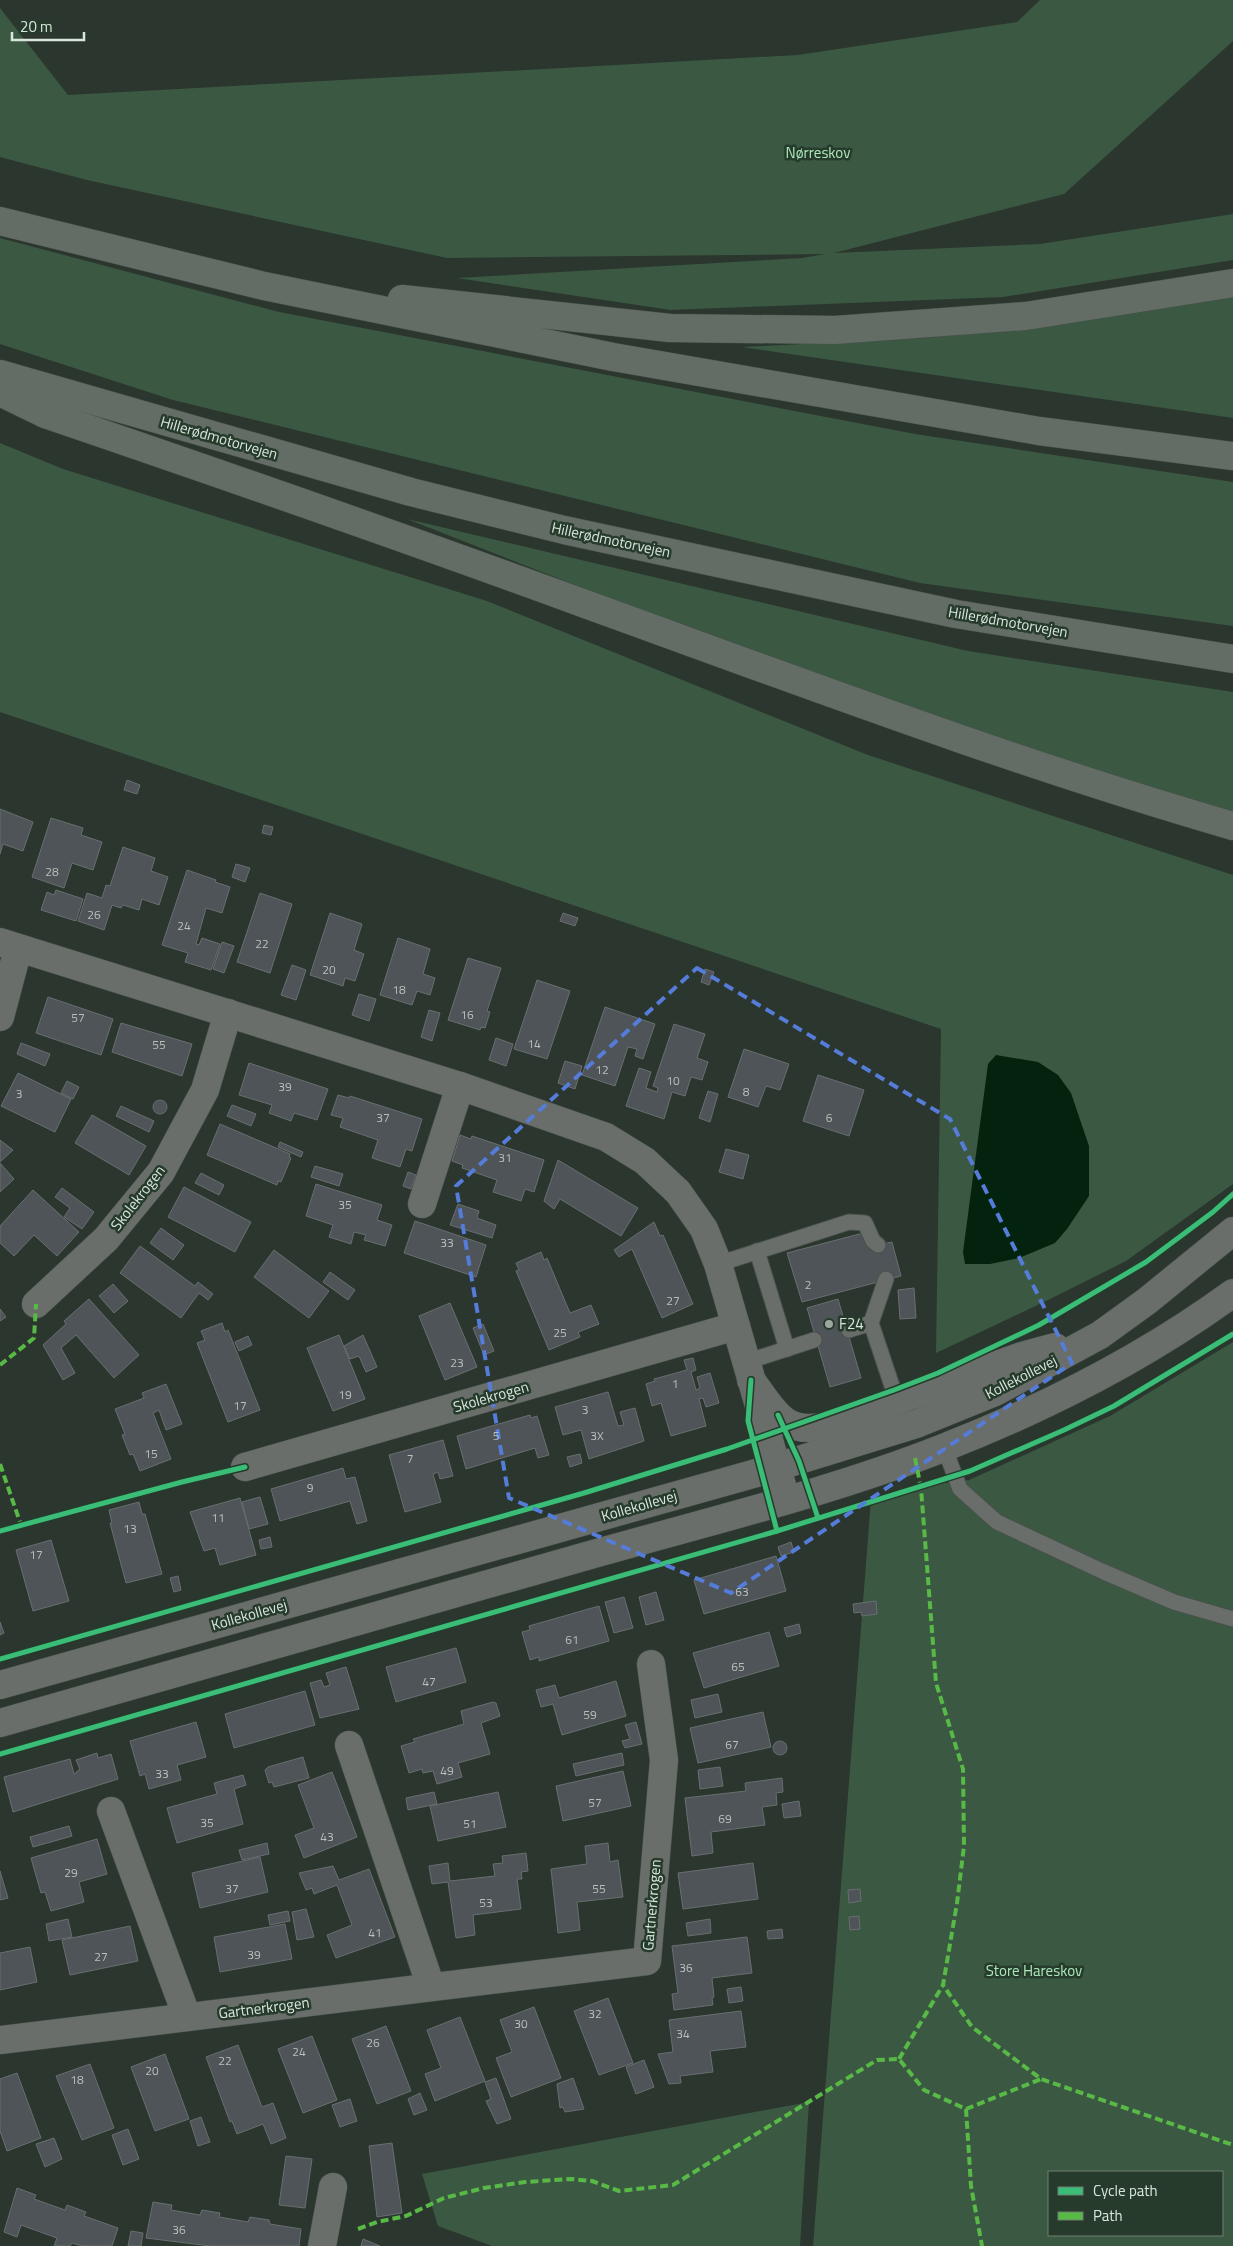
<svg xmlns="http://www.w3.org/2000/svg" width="1233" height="2246" font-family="'Titillium Web',sans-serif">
<rect width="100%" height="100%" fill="#2b362e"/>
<g fill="#3b5843" fill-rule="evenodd">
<path d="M1040 0H1233V41L1064 194 834 253 1040 244 1233 214V260L1003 297 671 310 457 278 802 258 825 254 447 258 87 180 0 157V8L68 95 798 55 1017 22Z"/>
<path d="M0 238 279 312 915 434 1233 482V626L920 583 173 400 0 344Z"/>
<path d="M1233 296V418L742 347 926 338Z"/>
<path d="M0 443 63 469 487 601 868 755 1233 875V1184L1126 1261 1048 1300 936 1353 941 1029 0 712Z"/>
<path d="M407 519 968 651 1233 692V814L999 752Z"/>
<path d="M1233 1342V2246H813L871 1499 912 1487 969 1480 1110 1416ZM1049 2172H1222V2235H1049Z"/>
<path d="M809 2102 800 2246H492L438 2226 422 2174Z"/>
</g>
<path fill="#04230e" d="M996 1055 1038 1062 1058 1075 1071 1093 1089 1146V1196L1067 1229 1055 1243 1019 1258 990 1264H965L963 1252 988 1064Z"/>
<g fill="#4e5457" stroke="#696f71">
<path d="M127 780 140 785 137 794 124 790Z"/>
<path d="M0 809 33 822 23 851 3 844 0 854Z"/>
<path d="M51 818 83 828 81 835 102 842 93 870 72 863 64 888 32 877Z"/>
<path d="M264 825 273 827 271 835 262 833Z"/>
<path d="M123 847 155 858 151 871 168 877 159 905 142 899 139 910 123 905 121 908 112 905 104 930 78 921 87 893 102 898 106 885 110 886Z"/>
<path d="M236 864 250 868 245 882 232 877Z"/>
<path d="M187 870 216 880 215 882 230 887 222 913 206 908 196 944 199 945 202 938 220 944 211 970 185 962 188 953 162 945Z"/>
<path d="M56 890 83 899 76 921 41 910 47 892 54 895Z"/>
<path d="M260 893 292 904 270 973 237 962Z"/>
<path d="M330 913 362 924 354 950 364 954 355 981 345 978 343 986 310 975Z"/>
<path d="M563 913 578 918 575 926 560 921Z"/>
<path d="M398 938 430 949 423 974 435 978 430 995 417 991 412 1005 380 995Z"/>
<path d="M222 942 234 946 224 973 213 969Z"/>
<path d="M468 958 501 968 487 1011 490 1012 485 1028 481 1027 480 1030 448 1020Z"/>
<path d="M292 965 306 970 296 1000 281 995Z"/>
<path d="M705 969 714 972 709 985 701 982Z"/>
<path d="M537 980 570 991 547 1059 514 1049Z"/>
<path d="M359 994 376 999 369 1021 352 1015Z"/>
<path d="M48 997 113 1019 101 1055 36 1033Z"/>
<path d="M605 1007 655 1024 643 1059 635 1056 637 1049 628 1047 615 1086 582 1075Z"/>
<path d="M429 1010 440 1013 432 1041 421 1037Z"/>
<path d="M121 1023 192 1044 182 1076 112 1052Z"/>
<path d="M674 1024 705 1034 697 1058 708 1062 702 1080 691 1077 685 1096 672 1092 664 1119 626 1106 639 1068 651 1072 646 1088 657 1092 658 1088 653 1086Z"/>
<path d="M496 1038 513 1044 506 1066 489 1060Z"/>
<path d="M21 1043 50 1054 45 1066 17 1054Z"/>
<path d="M744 1049 789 1064 780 1090 766 1086 758 1107 728 1097Z"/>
<path d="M565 1061 582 1066 575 1089 558 1083Z"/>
<path d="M249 1063 328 1089 317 1120 294 1113 291 1121 269 1113 272 1105 239 1095Z"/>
<path d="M18 1073 71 1099 55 1132 1 1106Z"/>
<path d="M818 1075 864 1090 849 1136 803 1121Z"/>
<path d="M67 1081 79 1087 73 1099 61 1093Z"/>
<path d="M708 1091 718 1094 710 1122 699 1118Z"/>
<path d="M338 1095 349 1098 350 1096 422 1119 412 1151 406 1149 400 1167 372 1158 378 1140 340 1127 343 1118 331 1115Z"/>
<circle cx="160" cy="1107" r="7"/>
<path d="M232 1105 256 1114 251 1126 227 1116Z"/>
<path d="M121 1106 154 1121 149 1132 116 1116Z"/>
<path d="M92 1115 146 1146 129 1175 75 1143Z"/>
<path d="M220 1124 290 1154 289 1157 291 1158 281 1182 278 1181 277 1185 207 1155Z"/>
<path d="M460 1135 471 1139 472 1136 544 1160 534 1192 525 1189 521 1201 493 1192 497 1180 462 1168 463 1165 452 1161Z"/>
<path d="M0 1140 13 1150 0 1162Z"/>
<path d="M280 1142 303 1152 301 1157 278 1147Z"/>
<path d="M726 1149 749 1155 743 1179 719 1172Z"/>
<path d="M558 1160 638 1208 621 1236 560 1199 554 1209 544 1201Z"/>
<path d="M0 1163 14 1179 0 1192Z"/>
<path d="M315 1166 343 1174 339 1186 311 1177Z"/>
<path d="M408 1172 416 1175 411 1189 403 1186Z"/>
<path d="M201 1173 224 1185 219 1195 195 1183Z"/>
<path d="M316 1184 382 1205 377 1220 392 1225 385 1246 364 1240 366 1235 354 1232 351 1244 329 1237 333 1225 306 1216Z"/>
<path d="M184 1187 251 1222 235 1252 168 1217Z"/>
<path d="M62 1188 94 1212 82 1229 64 1217 70 1208 55 1197Z"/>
<path d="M33 1190 79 1232 57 1256 34 1235 14 1256 0 1243V1226Z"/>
<path d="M458 1204 479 1211 477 1218 496 1225 492 1238 450 1225Z"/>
<path d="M415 1221 486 1245 476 1277 404 1253Z"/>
<path d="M654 1222 660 1236 663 1235 693 1304 662 1318 632 1249 619 1257 614 1250Z"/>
<path d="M161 1228 184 1245 173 1260 150 1243Z"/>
<path d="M867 1232 878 1245 892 1242 901 1276 802 1302 787 1253Z"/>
<path d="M140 1246 195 1286 198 1282 213 1294 208 1300 199 1293 181 1318 120 1273Z"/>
<path d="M274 1250 329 1291 309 1318 254 1277Z"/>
<path d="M541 1252 544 1260 547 1258 570 1313 591 1305 599 1324 578 1332 580 1337 549 1350 516 1271 519 1270 516 1263Z"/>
<path d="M330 1272 355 1290 348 1300 323 1282Z"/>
<path d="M113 1284 128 1301 114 1313 99 1296Z"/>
<path d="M914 1288 916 1318 900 1319 898 1290Z"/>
<path d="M89 1299 139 1355 114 1378 76 1335 61 1348 75 1373 63 1380 43 1345 66 1324 64 1321Z"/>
<path d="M838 1299 861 1378 830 1387 807 1308Z"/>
<path d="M450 1303 477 1367 445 1380 419 1316Z"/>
<path d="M0 1309 6 1317 0 1321Z"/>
<path d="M222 1323 225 1332 228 1330 260 1410 228 1422 197 1343 205 1340 201 1331Z"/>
<path d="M483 1324 494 1351 484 1355 473 1328Z"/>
<path d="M339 1335 365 1399 333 1411 307 1348Z"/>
<path d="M363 1335 377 1367 366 1372 359 1356 350 1359 344 1346Z"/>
<path d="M248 1336 252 1345 239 1351 235 1342Z"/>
<path d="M693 1358 696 1370 691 1372 696 1390 700 1388 697 1377 710 1373 719 1403 706 1407 703 1398 699 1399 706 1426 671 1436 661 1403 652 1406 646 1384 655 1381 654 1379 687 1370 684 1360Z"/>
<path d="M166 1384 182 1424 166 1430 159 1410 153 1413 171 1459 140 1471 133 1454 130 1455 122 1435 125 1434 115 1409 144 1398 142 1393Z"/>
<path d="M608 1392 618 1426 624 1425 620 1412 635 1408 644 1441 589 1459 581 1430 563 1435 555 1407Z"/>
<path d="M530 1415 531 1418 537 1416 549 1455 538 1458 535 1448 466 1469 457 1436Z"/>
<path d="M443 1440 453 1476 440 1479 438 1472 433 1474 441 1502 405 1512 389 1455Z"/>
<path d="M580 1454 582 1463 570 1467 567 1457Z"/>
<path d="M343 1468 346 1479 355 1477 367 1521 357 1524 350 1501 280 1521 271 1489Z"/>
<path d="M260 1497 268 1524 249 1529 242 1502Z"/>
<path d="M240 1498 256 1555 220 1565 215 1548 204 1551 190 1512Z"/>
<path d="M139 1502 142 1514H145L162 1574 126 1583 110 1523H112L109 1510Z"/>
<path d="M270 1537 272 1547 261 1549 259 1540Z"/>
<path d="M51 1540 69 1601 33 1611 16 1550Z"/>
<path d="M791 1542 794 1552 781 1556 778 1547Z"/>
<path d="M776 1556 786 1591 704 1614 694 1580Z"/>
<path d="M178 1576 181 1590 174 1592 170 1578Z"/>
<path d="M656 1592 664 1620 646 1625 639 1597Z"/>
<path d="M624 1597 633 1628 614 1633 605 1602Z"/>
<path d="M876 1601 877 1614 862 1616 861 1612 854 1613 853 1604Z"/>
<path d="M599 1606 609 1641 539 1661V1657L530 1660 522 1632 530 1630 529 1626Z"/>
<path d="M0 1622 4 1633 0 1635Z"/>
<path d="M799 1624 801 1633 787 1637 784 1628Z"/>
<path d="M769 1632 779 1666 704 1688 693 1653Z"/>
<path d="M456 1648 466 1682 396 1702 386 1667Z"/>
<path d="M346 1667 359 1709 320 1718 310 1683 321 1680 324 1687 330 1685 326 1673Z"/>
<path d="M616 1681 626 1716 562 1735 553 1704 541 1707 536 1690 555 1685 559 1698Z"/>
<path d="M305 1691 315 1725 234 1748 225 1714Z"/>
<path d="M718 1694 722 1712 695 1718 691 1700Z"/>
<path d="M493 1702 496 1703 500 1716 481 1723 490 1754 458 1763 462 1777 437 1784 433 1771 423 1773 422 1769 409 1773 401 1746 415 1742 413 1739 464 1724 461 1711Z"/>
<path d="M763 1712 771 1747 698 1763 690 1728Z"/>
<path d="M196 1722 206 1757 177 1765 181 1780 149 1789 145 1774 140 1776 130 1741Z"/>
<path d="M636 1722 642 1744 625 1748 622 1741 630 1739 625 1725Z"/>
<circle cx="780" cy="1748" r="7"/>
<path d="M97 1753 98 1758 111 1754 118 1779 13 1812 4 1777 70 1759 74 1774 80 1769 76 1760Z"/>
<path d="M622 1753 624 1765 576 1776 573 1764Z"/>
<path d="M303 1757 309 1778 274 1787 272 1782 269 1783 265 1770 268 1767Z"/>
<path d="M720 1767 723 1786 700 1789 698 1770Z"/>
<path d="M623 1771 631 1806 563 1821 556 1786Z"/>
<path d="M332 1772 357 1837 304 1858 295 1835 314 1828 298 1785Z"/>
<path d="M243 1775 246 1785 234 1789 243 1824 177 1843 167 1808 217 1794 214 1783Z"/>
<path d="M782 1778 783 1792 776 1793 777 1805 762 1807 765 1825 711 1832 713 1853 692 1856 685 1798 746 1791 745 1783Z"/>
<path d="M434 1792 437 1804 408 1810 406 1798Z"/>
<path d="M498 1792 506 1827 438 1841 430 1806Z"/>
<path d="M799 1801 801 1816 784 1818 782 1804Z"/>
<path d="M69 1826 72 1836 33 1847 30 1837Z"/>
<path d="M97 1839 107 1874 79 1882 84 1902 51 1911 45 1892 41 1893 31 1858Z"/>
<path d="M267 1843 269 1854 242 1860 239 1850Z"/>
<path d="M608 1843 610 1862 618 1860 623 1897 577 1902 580 1930 558 1933 551 1869 587 1864 585 1846Z"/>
<path d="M526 1853 528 1871 521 1872 522 1879H517L521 1909 473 1915 475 1935 456 1938 448 1882 432 1884 429 1866 448 1863 450 1881 495 1876 493 1864 503 1863 502 1856Z"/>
<path d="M260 1857 268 1892 200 1908 192 1873Z"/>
<path d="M753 1863 758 1899 683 1909 678 1873Z"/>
<path d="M333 1866 339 1880 369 1869 395 1937 336 1958 327 1935 352 1925 337 1885 314 1894 312 1888 306 1890 299 1873Z"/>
<path d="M0 1871 8 1898 0 1900Z"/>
<path d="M860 1889 861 1901 849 1903 848 1890Z"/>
<path d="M306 1909 314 1937 297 1940 292 1912Z"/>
<path d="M288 1911 290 1921 270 1925 268 1915Z"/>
<path d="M859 1916 860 1929 850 1930 849 1917Z"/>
<path d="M68 1919 72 1937 49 1941 46 1924Z"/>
<path d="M710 1919 711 1933 688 1936 686 1923Z"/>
<path d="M285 1924 292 1959 220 1972 214 1937Z"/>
<path d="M130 1926 138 1961 70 1975 62 1940Z"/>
<path d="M782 1929 783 1938 768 1939 767 1931Z"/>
<path d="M747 1937 752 1973 712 1978 714 1997 712 1998 713 2005 674 2010 672 1994 678 1993 672 1946Z"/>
<path d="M30 1947 37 1982 0 1990V1953Z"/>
<path d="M741 1987 743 2001 729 2003 727 1989Z"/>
<path d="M608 1998 633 2063 599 2075 574 2011Z"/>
<path d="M534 2007 561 2078 511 2097 496 2058 512 2052 500 2020Z"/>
<path d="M741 2011 746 2047 710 2051 713 2072 680 2076 681 2083 669 2084 658 2054 673 2052 669 2020Z"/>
<path d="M460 2017 485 2081 435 2101 425 2074 441 2068 427 2030Z"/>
<path d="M386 2026 411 2091 377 2104 352 2039Z"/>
<path d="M312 2036 337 2100 303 2113 278 2049Z"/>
<path d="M238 2045 262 2107 273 2103 286 2138 271 2144 263 2124 237 2134 232 2121 230 2122 206 2057Z"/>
<path d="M165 2054 189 2119 155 2131 131 2067Z"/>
<path d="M644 2060 654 2087 636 2094 626 2067Z"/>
<path d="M90 2064 114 2128 82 2140 56 2076Z"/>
<path d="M17 2073 41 2138 7 2151 0 2131V2079Z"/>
<path d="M496 2078 511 2119 497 2124 486 2101 491 2099 485 2082Z"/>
<path d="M573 2078 584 2109 565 2112 563 2107 560 2108 557 2084Z"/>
<path d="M420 2093 427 2110 414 2115 408 2099Z"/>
<path d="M350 2099 357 2121 340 2127 332 2105Z"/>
<path d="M201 2117 210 2142 198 2146 190 2121Z"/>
<path d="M128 2129 139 2159 123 2165 112 2135Z"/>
<path d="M54 2138 62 2159 45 2167 36 2144Z"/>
<path d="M392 2143 402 2213 377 2217 369 2146Z"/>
<path d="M286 2156 312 2159 305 2208 279 2205Z"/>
<path d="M17 2188 36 2195 34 2199 65 2210 67 2205 86 2212 84 2216 118 2228 112 2246H82L72 2243 70 2246H54L57 2238 21 2225 17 2237 4 2232Z"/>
<path d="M153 2202 172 2205 171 2210 200 2215 202 2210 220 2213 219 2217 248 2222 250 2217 269 2220 270 2224 301 2229 299 2246H210L146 2238Z"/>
<path d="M131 2231 143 2233 141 2246H128Z"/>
<path d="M363 2239 380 2246H361Z"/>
</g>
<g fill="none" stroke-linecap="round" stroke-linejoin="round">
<defs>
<g id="service">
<path d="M757 1251 787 1349"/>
<path d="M718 1264 849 1222 865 1223 873 1241 878 1245"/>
<path d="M871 1323 886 1279"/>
<path d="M849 1330 871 1323 897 1401"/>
<path d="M746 1362 814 1340"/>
<path d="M944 1447 960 1489 997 1522 1104 1572 1174 1602 1233 1619"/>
</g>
<g id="minor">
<path d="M0 942 460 1086 606 1137 645 1161 678 1192 704 1229 718 1264 786 1499"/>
<path d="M0 1017 18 949"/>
<path d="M422 1204 460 1086"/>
<path d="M36 1304 106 1239 161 1172 205 1090 228 1013"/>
<path d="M245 1467 736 1326"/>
<path d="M349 1745 431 1987"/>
<path d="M111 1811 187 2017"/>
<path d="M0 2040 647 1961 664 1760 651 1664"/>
<path d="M322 2246 333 2187"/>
</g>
<g id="tertiary">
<path d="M751 1380C774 1410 783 1436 826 1426L1022 1356 1055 1347"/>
<path d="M0 1685 760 1472 916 1424 995 1392 1100 1335 1147 1301 1233 1231"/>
<path d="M0 1723C194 1668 389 1612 583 1557 702 1523 829 1493 943 1448 1045 1408 1144 1358 1233 1293"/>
</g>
<g id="motorway">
<path d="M0 221 264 286 613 357 1039 431 1233 456"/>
<path d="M402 299 670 328 835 330 1026 316 1233 283"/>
<path d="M0 374 411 492 564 530 956 614 1233 659"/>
<path d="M0 392 45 414C227 476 408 539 588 605 801 682 1015 763 1233 826"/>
</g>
</defs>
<use href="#service" stroke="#48514b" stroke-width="17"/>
<use href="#minor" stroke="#48514b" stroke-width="29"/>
<use href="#tertiary" stroke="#48514b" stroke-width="29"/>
<use href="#motorway" stroke="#48514b" stroke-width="29"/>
<use href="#service" stroke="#696e6a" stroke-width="15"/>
<use href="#minor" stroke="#696e6a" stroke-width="28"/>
<use href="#tertiary" stroke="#696e6a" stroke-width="28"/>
<use href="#motorway" stroke="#636c65" stroke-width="28"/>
<g stroke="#58b947" stroke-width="4" stroke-dasharray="8 4" stroke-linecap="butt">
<path d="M0 1365 34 1338 36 1304"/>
<path d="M915 1458 921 1488 936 1683 963 1769 964 1846 957 1903 943 1985 972 2027 1041 2079 1233 2145"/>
<path d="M0 1464 21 1525"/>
<path d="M899 2059 943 1985"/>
<path d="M966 2109 971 2186 982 2246"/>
<path d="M358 2229 377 2222 406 2216 444 2198 484 2188 525 2182 571 2179 592 2181 619 2191 673 2185 877 2060 899 2059 924 2090 966 2109 1041 2079"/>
</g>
<defs>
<g id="cycleway">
<path d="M751 1380 748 1421 777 1531"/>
<path d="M778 1415 799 1461 818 1518"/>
<path d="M0 1531 182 1482 245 1467"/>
<path d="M0 1659 584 1493 727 1449 894 1390 938 1373 1039 1325 1146 1262 1213 1212 1233 1194"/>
<path d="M0 1754 777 1531 970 1471 1064 1430 1114 1406 1233 1334"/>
</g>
</defs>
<use href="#cycleway" stroke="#263b2c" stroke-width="8"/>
<use href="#cycleway" stroke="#3abd76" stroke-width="5"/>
</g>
<path fill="none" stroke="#557cd9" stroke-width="4" stroke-dasharray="10 6" stroke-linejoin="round" d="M697 968 950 1119 1072 1363 731 1593 509 1498 456 1186Z"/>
<circle fill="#9ca89f" stroke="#263b2c" stroke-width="2" cx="829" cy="1324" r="5"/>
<g text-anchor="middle" stroke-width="5" stroke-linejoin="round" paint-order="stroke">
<g font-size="12" fill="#b6c2bb">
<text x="52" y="876">28</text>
<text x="94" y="919">26</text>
<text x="184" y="930">24</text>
<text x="262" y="948">22</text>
<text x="329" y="974">20</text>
<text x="399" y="994">18</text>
<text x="467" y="1019">16</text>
<text x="78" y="1022">57</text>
<text x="534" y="1048">14</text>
<text x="159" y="1049">55</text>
<text x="602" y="1074">12</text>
<text x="673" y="1085">10</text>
<text x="285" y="1091">39</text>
<text x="746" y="1096">8</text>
<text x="19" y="1098">3</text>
<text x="383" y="1122">37</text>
<text x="829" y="1122">6</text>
<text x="505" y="1162">31</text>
<text x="345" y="1209">35</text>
<text x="447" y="1247">33</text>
<text x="808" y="1289">2</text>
<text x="673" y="1305">27</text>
<text x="560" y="1337">25</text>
<text x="457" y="1367">23</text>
<text x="675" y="1388">1</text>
<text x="345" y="1399">19</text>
<text x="240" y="1410">17</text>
<text x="585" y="1414">3</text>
<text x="496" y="1440">5</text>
<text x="597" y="1440">3X</text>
<text x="151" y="1458">15</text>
<text x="410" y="1463">7</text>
<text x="310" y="1492">9</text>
<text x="218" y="1522">11</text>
<text x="130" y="1533">13</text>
<text x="36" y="1559">17</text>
<text x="742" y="1596">63</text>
<text x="572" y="1644">61</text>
<text x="738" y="1671">65</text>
<text x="429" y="1686">47</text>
<text x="590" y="1719">59</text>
<text x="732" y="1749">67</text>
<text x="447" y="1775">49</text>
<text x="162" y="1778">33</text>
<text x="595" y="1807">57</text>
<text x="725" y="1823">69</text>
<text x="207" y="1827">35</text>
<text x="470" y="1828">51</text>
<text x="327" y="1841">43</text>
<text x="71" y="1877">29</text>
<text x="232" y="1893">37</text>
<text x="599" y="1893">55</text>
<text x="486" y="1907">53</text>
<text x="375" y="1937">41</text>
<text x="254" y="1959">39</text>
<text x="101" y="1961">27</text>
<text x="686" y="1972">36</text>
<text x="595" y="2018">32</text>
<text x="521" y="2028">30</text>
<text x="683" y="2038">34</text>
<text x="373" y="2047">26</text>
<text x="299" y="2056">24</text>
<text x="225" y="2065">22</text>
<text x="152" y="2075">20</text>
<text x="77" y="2084">18</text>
<text x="179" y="2234">36</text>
</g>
<g font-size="15" fill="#abe8ba" stroke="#263b2c">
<text x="818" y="158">Nørreskov</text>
<text x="1034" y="1976">Store Hareskov</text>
</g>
<g font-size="15" fill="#d9e6dc" stroke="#263b2c">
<text transform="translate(219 438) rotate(16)" y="5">Hillerødmotorvejen</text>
<text transform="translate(611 540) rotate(12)" y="5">Hillerødmotorvejen</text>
<text transform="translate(1008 622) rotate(10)" y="5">Hillerødmotorvejen</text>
<text transform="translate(138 1198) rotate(-52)" y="5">Skolekrogen</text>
<text transform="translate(1021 1377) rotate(-27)" y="5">Kollekollevej</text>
<text transform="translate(491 1397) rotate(-16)" y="5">Skolekrogen</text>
<text transform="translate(639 1506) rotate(-16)" y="5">Kollekollevej</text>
<text transform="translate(249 1615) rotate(-16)" y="5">Kollekollevej</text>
<text transform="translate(652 1905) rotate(-85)" y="5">Gartnerkrogen</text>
<text transform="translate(264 2008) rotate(-7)" y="5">Gartnerkrogen</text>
</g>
<g font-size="15" fill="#d9e6dc" stroke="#263b2c" text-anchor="start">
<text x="839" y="1329">F24</text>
</g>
</g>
<rect x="1048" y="2171" width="175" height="65" fill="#263b2c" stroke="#6e7f72"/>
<rect x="1058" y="2187" width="25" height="8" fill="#3abd76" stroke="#6e7f72"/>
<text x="1093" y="2196" font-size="15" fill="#d9e6dc">Cycle path</text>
<rect x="1058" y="2212" width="25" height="8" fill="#58b947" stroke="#6e7f72"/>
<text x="1093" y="2221" font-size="15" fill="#d9e6dc">Path</text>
<path d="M12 32v8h72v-8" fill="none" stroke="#d9e6dc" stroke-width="2.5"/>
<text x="20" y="32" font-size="15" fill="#d9e6dc" stroke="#263b2c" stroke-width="4" paint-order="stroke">20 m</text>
</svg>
